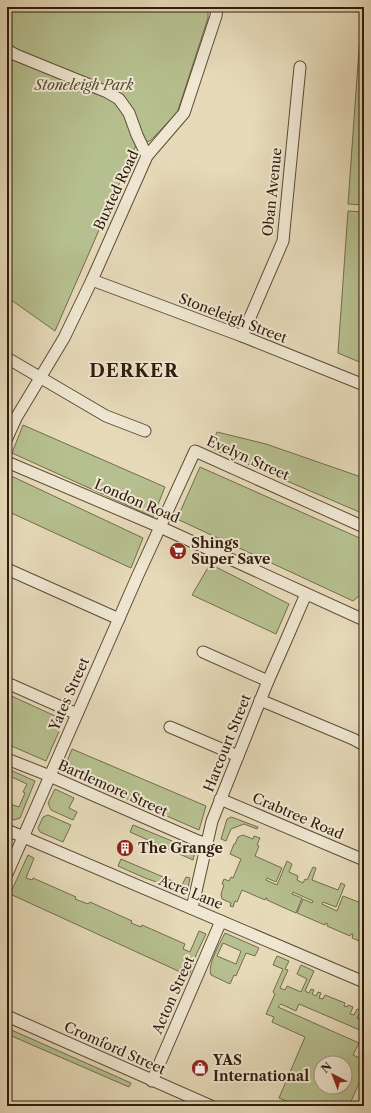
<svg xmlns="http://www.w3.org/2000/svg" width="371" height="1113" font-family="'Libre Caslon Text',serif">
<rect width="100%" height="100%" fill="#e6dab9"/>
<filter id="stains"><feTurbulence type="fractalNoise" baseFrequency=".005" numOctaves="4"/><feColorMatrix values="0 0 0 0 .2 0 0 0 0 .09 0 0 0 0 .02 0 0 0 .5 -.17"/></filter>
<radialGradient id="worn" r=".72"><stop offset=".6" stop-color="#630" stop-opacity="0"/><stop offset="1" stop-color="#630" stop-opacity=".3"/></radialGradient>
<g fill="#b6bf8f" stroke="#726d4e" fill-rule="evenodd">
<path d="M7 7H208V18L177 113 150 141 137 143 55 331 7 297Z"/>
<path d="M362 7H364V205L348 204Z"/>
<path d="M348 211 364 212V364L338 353Z"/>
<path d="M23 425 165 487 153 517 12 453Z"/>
<path d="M217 432 266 444 364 478V514L210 448Z"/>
<path d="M200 467 364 540V592L353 601 177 519Z"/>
<path d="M7 474 143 538 131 568 7 511Z"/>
<path d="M210 564 289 604 276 634 192 595Z"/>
<path d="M7 694 64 720 46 761 7 744Z"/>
<path d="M72 749 206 806 199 830 63 771Z"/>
<path d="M8 769 35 781 20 818 14 820 7 817V803L19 807 25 793 23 792 27 784 7 775Z"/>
<path d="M55 789 74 798 69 808 77 812 73 820 51 810 48 803Z"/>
<path d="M48 815 71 825 63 842 40 832 38 828 43 817Z"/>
<path d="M231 817 234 818 258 827 257 829 244 824 231 829 226 841 221 839 227 819Z"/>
<path d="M133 825 194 850 195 852 193 860 130 832Z"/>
<path d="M243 835 253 839 254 836 260 838 257 845 259 846 255 856 282 868 276 882 267 878 266 880 277 885 287 861 292 864 289 872 298 876 297 880 303 883 305 879 307 880 313 867 316 868 312 880 338 890 341 883 345 885 336 907 323 902 322 904 337 911 343 896 361 903 364 895V901L361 908 364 910V943L352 938 353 934H351L350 936 327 926 328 924 326 923 325 925 297 913 303 899 312 903 313 901 293 892 292 894 302 898 296 913 267 900V898H266L265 900 242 890 237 902 235 901 233 907 230 906 231 903 222 899 221 894 224 885 222 884 224 879 229 881 231 877 233 878 241 859 230 854 234 844H235L238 837Z"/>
<path d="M28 855 34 858 26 878 32 880 33 878 76 897 75 899 88 904 90 902 132 921 131 923 141 927 142 925 185 944 183 949 190 952 199 931 206 934 196 955 189 976 10 894Z"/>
<path d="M121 859 182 885 186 877 190 878 187 893 145 878 118 866Z"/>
<path d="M225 933 259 948 255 956 246 953 236 976 234 975 230 984 211 975C207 965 220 943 225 933ZM223 943 241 951 236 964 217 956Z"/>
<path d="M277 956 289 961 285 969 288 970 280 988 285 990 287 986 301 992 307 979 297 974 301 965 314 971 305 991 309 993 311 989 314 990 312 994 316 996 318 992 321 993 319 998 323 999 325 995 345 1003 344 1006 347 1007 348 1005 353 1007 350 1014 354 1015 357 1009 361 1010 357 1018 364 1021V1026L362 1031 299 1004 296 1011 281 1004 278 1007 359 1043 353 1055 364 1060V1072L349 1106H298L279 1098 305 1037 272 1022 274 1017 266 1014 275 994 273 992 283 969 273 965ZM321 1063H345V1087H321Z"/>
<path d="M7 1028 131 1083 129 1087 7 1034Z"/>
</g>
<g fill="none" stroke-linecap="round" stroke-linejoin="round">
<defs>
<g id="street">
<path d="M7 50 16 55 107 92 119 99 129 113 137 135 147 156"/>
<path d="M92 280 242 336 364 385"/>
<path d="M242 336 283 241 300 67"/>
<path d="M7 358 106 416 145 431"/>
<path d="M7 438 16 418 64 338 92 280 147 156 184 113 216 16 217 7"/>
<path d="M7 462 160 527 364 620"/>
<path d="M7 569 119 619"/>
<path d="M203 652 268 681"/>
<path d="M7 683 77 714"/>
<path d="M260 700 353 739 364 745"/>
<path d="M170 727 238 756"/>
<path d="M7 759 45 774 198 841 207 844"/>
<path d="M220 799 364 860"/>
<path d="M7 830 364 982"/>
<path d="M7 874 138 575 195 451 364 527"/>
<path d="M191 908 194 900 212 821 268 681 287 638 306 594"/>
<path d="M7 1016 211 1106"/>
<path d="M152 1081 221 921"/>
</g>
</defs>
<use href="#street" stroke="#5d4b37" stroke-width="13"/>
<use href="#street" stroke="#efe7d2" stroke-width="11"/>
</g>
<defs>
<symbol id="supermarket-disc" viewBox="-11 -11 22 22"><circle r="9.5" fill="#8f2418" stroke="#efe7d2"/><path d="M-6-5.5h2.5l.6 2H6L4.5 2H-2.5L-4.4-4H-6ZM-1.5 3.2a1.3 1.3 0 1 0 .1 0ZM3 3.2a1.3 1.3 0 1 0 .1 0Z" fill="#fff"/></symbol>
<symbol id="building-disc" viewBox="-11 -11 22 22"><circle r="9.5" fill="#8f2418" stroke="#efe7d2"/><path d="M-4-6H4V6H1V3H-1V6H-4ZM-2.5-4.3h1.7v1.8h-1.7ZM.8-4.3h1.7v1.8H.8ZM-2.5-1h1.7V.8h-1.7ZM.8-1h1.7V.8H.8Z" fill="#fff"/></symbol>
<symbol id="shop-disc" viewBox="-11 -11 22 22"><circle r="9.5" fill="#8f2418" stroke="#efe7d2"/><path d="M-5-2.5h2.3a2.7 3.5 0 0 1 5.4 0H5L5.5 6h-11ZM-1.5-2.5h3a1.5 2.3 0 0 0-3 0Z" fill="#fff"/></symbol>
</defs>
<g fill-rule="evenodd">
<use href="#supermarket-disc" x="168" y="541" width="20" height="20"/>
<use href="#building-disc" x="115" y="838" width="20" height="20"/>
<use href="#shop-disc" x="190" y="1058" width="20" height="20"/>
</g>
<g text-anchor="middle" stroke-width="4" stroke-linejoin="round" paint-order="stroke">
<g font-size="14" font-style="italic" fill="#584c33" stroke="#efe7d2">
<text x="84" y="90">Stoneleigh Park</text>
</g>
<g font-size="14" fill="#2f1b0c" stroke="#efe7d2">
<text transform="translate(116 190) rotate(-65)" y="5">Buxted Road</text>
<text transform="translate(272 192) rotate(-84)" y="5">Oban Avenue</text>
<text transform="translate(233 318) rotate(21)" y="5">Stoneleigh Street</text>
<text transform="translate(248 458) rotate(24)" y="5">Evelyn Street</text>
<text transform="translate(137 501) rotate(23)" y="5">London Road</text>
<text transform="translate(69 694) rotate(-66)" y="5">Yates Street</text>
<text transform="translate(227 743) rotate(-68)" y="5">Harcourt Street</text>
<text transform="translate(113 788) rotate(24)" y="5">Bartlemore Street</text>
<text transform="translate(298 816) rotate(23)" y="5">Crabtree Road</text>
<text transform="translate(191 892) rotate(22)" y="5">Acre Lane</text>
<text transform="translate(173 995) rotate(-66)" y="5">Acton Street</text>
<text transform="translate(115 1048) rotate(24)" y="5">Cromford Street</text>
</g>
<g font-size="14" font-weight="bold" fill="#2f1b0c" stroke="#efe7d2" text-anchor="start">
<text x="191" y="548">Shings<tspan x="191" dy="16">Super Save</tspan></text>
<text x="138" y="853">The Grange</text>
<text x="213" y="1065">YAS<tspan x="213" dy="16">International</tspan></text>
</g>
<g font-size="18" font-weight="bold" letter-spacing="1" fill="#2f1b0c" stroke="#efe7d2">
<text x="134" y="377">DERKER</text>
</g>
</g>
<rect width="371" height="1113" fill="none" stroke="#e6dab9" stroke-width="24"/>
<rect x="8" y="8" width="355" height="1097" fill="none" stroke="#2f1b0c" stroke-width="2"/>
<rect x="12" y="12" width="347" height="1089" fill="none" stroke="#2f1b0c"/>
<g transform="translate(333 1075) rotate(318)"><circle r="19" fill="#efe7d2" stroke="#a29583"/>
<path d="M0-3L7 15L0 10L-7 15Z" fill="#8f2418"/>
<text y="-6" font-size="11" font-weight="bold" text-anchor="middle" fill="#2f1b0c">N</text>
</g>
<rect width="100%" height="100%" filter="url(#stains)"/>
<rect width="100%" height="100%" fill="url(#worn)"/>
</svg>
